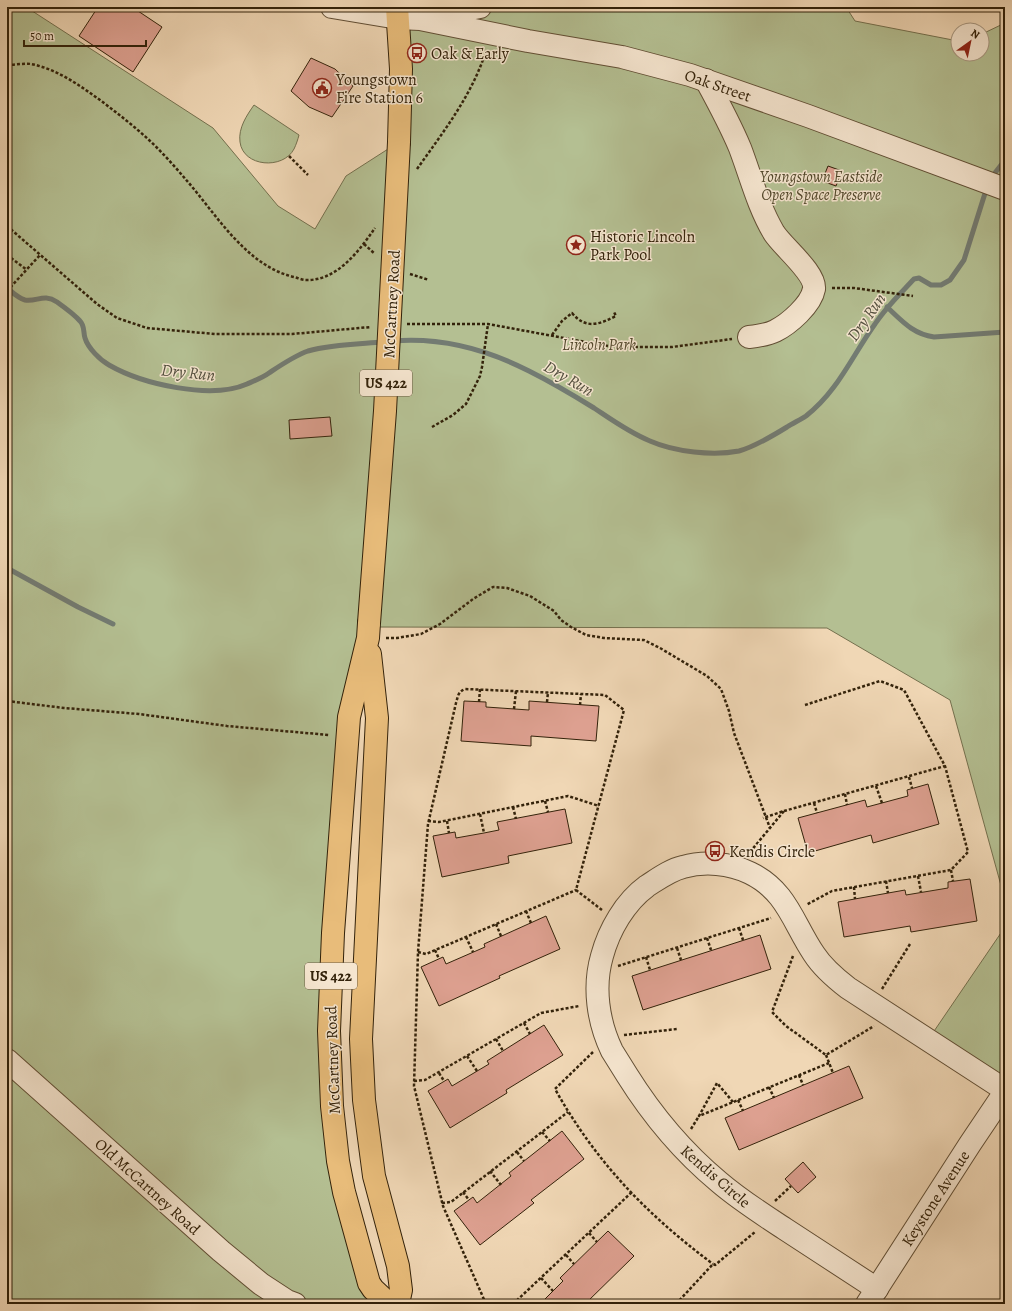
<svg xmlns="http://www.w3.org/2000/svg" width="1012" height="1311" font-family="Alegreya,serif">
<rect width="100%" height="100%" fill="#f0d7b5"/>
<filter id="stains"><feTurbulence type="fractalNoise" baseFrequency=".005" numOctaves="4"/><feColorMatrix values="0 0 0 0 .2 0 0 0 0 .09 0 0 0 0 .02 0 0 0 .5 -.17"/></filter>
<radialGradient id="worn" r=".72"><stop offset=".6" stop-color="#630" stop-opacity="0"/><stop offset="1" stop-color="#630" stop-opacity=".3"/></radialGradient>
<g fill="#b4bf92" stroke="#74704e">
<path d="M7 7H26L213 128 278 206 315 229 346 176 399 142 398 18 480 7H846L855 21 958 41V54H982V34L1005 23V900L950 700 827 628 369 627 333 933 344 1192 389 1304H7Z"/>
<path d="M254 105 299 135C298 139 296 145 294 149 283 170 243 167 240 142 238 128 247 115 254 105Z"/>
<path d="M1005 927V1090L928 1040Z"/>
</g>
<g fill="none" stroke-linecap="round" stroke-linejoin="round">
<g stroke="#737b72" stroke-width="5">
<path d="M991 178 1005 160"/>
<path d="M7 288C12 292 18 298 25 300 37 302 44 293 57 302 64 307 74 314 80 321 85 326 83 332 85 338 88 348 100 360 109 365 142 384 211 400 247 384 254 381 262 378 269 373 281 365 294 356 308 351 332 344 359 344 383 342"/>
<path d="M887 307C902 321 913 334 934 337L1005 332"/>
<path d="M393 341C441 337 486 349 529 371 551 382 573 395 594 408 612 420 630 433 650 441 675 452 713 456 739 451 754 447 774 435 787 427 793 423 800 420 806 416 838 391 852 356 875 324 886 307 900 294 914 279L919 278 931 285H941L950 280 964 260 987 187"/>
<path d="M7 568 78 607 113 624"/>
</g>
</g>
<g fill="#dda090" stroke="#33220a">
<path d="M98 7H132L162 27 133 72 79 36Z"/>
<path d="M311 58 335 69 353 86 332 117 309 107 291 91Z"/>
<path d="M828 166 842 171 836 186 822 181Z"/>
<path d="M330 417 332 436 290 439 289 420Z"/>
<path d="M464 701 486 702V707L529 710V701L599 706 596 741 531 736V746L461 741Z"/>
<path d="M928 784 939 824 873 843 871 835 808 853 798 818 865 800 867 807 908 796 907 790Z"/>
<path d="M565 809 572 843 508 856 509 863 442 877 433 836 455 832 456 838 484 833 499 830 497 822Z"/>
<path d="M970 879 977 921 911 932 910 926 844 937 838 902 905 890 906 895 948 888V882Z"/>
<path d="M546 916 560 949 499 976 500 978 439 1006 421 967 443 957 446 964 485 947 484 944Z"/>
<path d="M760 935 771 969 643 1010 632 976Z"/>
<path d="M544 1025 563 1055 506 1090 507 1093 450 1128 428 1091 448 1079 452 1086 489 1064 487 1061Z"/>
<path d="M849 1066 863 1098 739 1150 725 1118Z"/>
<path d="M562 1131 584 1159 531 1200 534 1203 480 1245 454 1211 473 1197 477 1203 511 1176 509 1173Z"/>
<path d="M803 1162 816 1177 798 1193 785 1179Z"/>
<path d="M608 1231 634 1256 585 1304H540L563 1281 560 1278Z"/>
</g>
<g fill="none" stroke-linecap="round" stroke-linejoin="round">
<defs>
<g id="minor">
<path d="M332 7 398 18 420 19 528 41 622 57 690 75 808 116 1005 189"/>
<path d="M429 17 480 7"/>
<path d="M706 80C718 102 730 124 740 148 751 177 758 206 774 233 783 247 816 273 814 289 811 305 789 324 775 331 767 335 758 336 749 337"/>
<path d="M7 1060 221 1251 261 1284 287 1301 295 1304"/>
<path d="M877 1289C846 1269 816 1249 785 1229 762 1214 740 1200 719 1182 683 1152 652 1115 627 1075 622 1067 617 1059 612 1051 598 1022 593 987 602 956 609 930 625 902 647 886 658 879 670 870 683 867 704 861 730 863 750 873 787 891 793 923 814 954 823 968 835 978 848 988L1005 1090"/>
<path d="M867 1304 970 1144 1005 1092"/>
</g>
<g id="highway">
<path d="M397 7 401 69 399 142"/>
<path d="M369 623 368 638 349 717 333 933 329 1031 332 1106 338 1161 344 1192 369 1283 373 1289 389 1304"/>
<path d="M370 654 377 718 361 1039 364 1100 374 1176 398 1266 401 1290 398 1304"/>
</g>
</defs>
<use href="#minor" stroke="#624f35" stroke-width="24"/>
<use href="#highway" stroke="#33220a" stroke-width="24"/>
<g stroke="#33220a" stroke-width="2.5" stroke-dasharray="3 2" stroke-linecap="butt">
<path d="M7 65C15 65 24 63 31 64 57 69 79 85 100 100 117 113 134 126 149 140 163 153 176 168 188 182 218 217 247 266 294 277 298 278 302 280 306 280 337 281 359 251 375 228"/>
<path d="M289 156 308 175"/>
<path d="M417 169C444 131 472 95 486 51"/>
<path d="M7 226 97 304 117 318 147 328 215 334H292L371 327"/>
<path d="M364 244 375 254"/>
<path d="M7 255 27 270"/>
<path d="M410 274 429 280"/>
<path d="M832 288H854L913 296"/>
<path d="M7 291 40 255"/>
<path d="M407 324H488L613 347H672L732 339"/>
<path d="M552 335 562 321 572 313C586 330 600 324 616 316L614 312"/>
<path d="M432 427 453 415 466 404 480 376 482 367 488 324"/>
<path d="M386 638H397L421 634 440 624 473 599 493 587 507 588 530 596 554 611 561 620 571 627 586 635 604 638 644 640 660 648 707 676 721 689 729 711 734 733 770 828"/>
<path d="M7 701 64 708 139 714 227 726 329 735"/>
<path d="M479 702 480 689"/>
<path d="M547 702 548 692"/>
<path d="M580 705 581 694"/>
<path d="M805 705 880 681 904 690 945 766 968 852 951 870 832 891 806 905"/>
<path d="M514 709 516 691"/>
<path d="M909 777 912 788"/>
<path d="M876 786 882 803"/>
<path d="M845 794 847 805"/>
<path d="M545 801 548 812"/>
<path d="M814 803 817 813"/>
<path d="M513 807 516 819"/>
<path d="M784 811 945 766"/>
<path d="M480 814 484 833"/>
<path d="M428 821 439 822 568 796 599 806"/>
<path d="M447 821 449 833"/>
<path d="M750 852 784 811 763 818"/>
<path d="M951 870 953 881"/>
<path d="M918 876 921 892"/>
<path d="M886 881 888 893"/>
<path d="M854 887 855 899"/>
<path d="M526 911 531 923"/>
<path d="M496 924 501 936"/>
<path d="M739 928 743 940"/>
<path d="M466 937 473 952"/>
<path d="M707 938 711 950"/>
<path d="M677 948 681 960"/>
<path d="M435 950 439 959"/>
<path d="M418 952 426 954 576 890"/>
<path d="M793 956 772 1012 786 1026 826 1055 874 1026"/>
<path d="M646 957 650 970"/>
<path d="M618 966 771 918"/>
<path d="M882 989 910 944"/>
<path d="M524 1023 530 1034"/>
<path d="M624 1035 677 1029"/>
<path d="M496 1039 503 1051"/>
<path d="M593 1052 555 1089C596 1162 646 1214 713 1264"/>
<path d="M826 1055 833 1073"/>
<path d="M467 1056 477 1071"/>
<path d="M439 1073 444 1081"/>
<path d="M799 1075 803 1085"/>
<path d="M414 1081 425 1080 541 1013 579 1006"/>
<path d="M769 1087 774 1098"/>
<path d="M738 1100 743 1111"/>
<path d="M733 1102 717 1083 699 1116 829 1063"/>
<path d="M691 1129 699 1116"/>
<path d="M542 1132 550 1141"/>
<path d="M517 1152 524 1161"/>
<path d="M490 1171 501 1185"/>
<path d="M463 1192 469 1200"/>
<path d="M775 1201 791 1186"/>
<path d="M442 1203 451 1202 568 1112"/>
<path d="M589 1233 597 1242"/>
<path d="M566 1255 574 1264"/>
<path d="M541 1278 553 1291"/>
<path d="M517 1301 520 1304"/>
<path d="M486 1304 443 1206 414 1086 418 952 428 824 456 703C458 696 458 692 465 689L605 695 624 710 576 890 602 910"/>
<path d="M513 1304 632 1192"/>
<path d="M676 1304 713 1264 715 1265 755 1232"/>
</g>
<use href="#minor" stroke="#f5e5cf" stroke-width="22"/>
<use href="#highway" stroke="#e8bc7a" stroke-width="22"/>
<defs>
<path id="highway-bridge" d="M369 623 385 411 399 142"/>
</defs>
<use href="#highway-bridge" stroke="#33220a" stroke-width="24" stroke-linecap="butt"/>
<use href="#highway-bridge" stroke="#e8bc7a" stroke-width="22"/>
</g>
<defs>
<symbol id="bus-ring" viewBox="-11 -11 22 22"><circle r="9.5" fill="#f5e5cf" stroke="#8f2418" stroke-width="1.5"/><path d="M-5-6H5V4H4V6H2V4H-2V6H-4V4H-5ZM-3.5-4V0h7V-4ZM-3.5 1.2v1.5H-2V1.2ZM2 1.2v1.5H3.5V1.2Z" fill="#8f2418"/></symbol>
<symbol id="civic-ring" viewBox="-11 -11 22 22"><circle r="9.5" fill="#f5e5cf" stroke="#8f2418" stroke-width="1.5"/><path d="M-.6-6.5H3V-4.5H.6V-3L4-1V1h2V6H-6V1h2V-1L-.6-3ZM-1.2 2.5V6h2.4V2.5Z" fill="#8f2418"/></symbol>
<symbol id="sight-ring" viewBox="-11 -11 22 22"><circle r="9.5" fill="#f5e5cf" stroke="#8f2418" stroke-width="1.5"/><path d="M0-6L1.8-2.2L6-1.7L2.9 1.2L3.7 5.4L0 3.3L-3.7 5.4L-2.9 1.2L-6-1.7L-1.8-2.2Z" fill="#8f2418"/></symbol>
</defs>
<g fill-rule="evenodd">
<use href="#bus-ring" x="406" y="42" width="22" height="22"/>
<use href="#civic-ring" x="311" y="77" width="22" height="22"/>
<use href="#sight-ring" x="565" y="234" width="22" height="22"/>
<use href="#bus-ring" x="704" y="840" width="22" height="22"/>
</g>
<g text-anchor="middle" stroke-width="3" stroke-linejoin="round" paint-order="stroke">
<g fill="#f5e5cf" stroke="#6d5c45" stroke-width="1">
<rect x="360" y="370" width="52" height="26" rx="3"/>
<rect x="305" y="963" width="52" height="26" rx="3"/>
</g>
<g font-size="15" font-weight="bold" fill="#33220a">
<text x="386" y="388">US 422</text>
<text x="331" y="981">US 422</text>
</g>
<g font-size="16" fill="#33220a" stroke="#f5e5cf" text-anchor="start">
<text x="431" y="59">Oak &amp; Early</text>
<text x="336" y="85">Youngstown<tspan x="336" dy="18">Fire Station 6</tspan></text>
<text x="590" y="242">Historic Lincoln<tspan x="590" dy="18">Park Pool</tspan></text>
<text x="729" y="857">Kendis Circle</text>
</g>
<g font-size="16" fill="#33220a" stroke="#f5e5cf">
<text transform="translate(718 85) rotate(19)" y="6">Oak Street</text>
<text transform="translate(391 304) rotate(-87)" y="6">McCartney Road</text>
<text transform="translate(332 1060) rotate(-92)" y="6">McCartney Road</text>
<text transform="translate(716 1176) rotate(41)" y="6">Kendis Circle</text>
<text transform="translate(148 1186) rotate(42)" y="6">Old McCartney Road</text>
<text transform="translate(935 1198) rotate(-57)" y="6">Keystone Avenue</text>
</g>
<g font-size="16" font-style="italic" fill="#53492c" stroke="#f5e5cf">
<text x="821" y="182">Youngstown Eastside<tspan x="821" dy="18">Open Space Preserve</tspan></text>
<text x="599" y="350">Lincoln Park</text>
</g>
<g font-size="17" font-style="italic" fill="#534f3e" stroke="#f5e5cf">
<text transform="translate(866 317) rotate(-55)" y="6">Dry Run</text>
<text transform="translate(188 372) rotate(6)" y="6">Dry Run</text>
<text transform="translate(569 378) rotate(30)" y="6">Dry Run</text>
</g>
</g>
<rect width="1012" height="1311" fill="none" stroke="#f0d7b5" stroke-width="24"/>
<rect x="8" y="8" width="996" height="1295" fill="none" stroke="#33220a" stroke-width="2"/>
<rect x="12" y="12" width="988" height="1287" fill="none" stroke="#33220a"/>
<g transform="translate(970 42) rotate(33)"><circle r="19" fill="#f5e5cf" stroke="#a79780"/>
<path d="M0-3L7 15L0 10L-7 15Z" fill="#8f2418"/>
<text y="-6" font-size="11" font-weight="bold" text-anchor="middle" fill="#33220a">N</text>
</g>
<path d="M24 40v6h122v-6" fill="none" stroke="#33220a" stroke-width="2"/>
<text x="30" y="40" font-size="12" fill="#33220a" stroke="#f5e5cf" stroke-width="3" paint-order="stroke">50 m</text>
<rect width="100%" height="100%" filter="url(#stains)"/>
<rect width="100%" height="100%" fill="url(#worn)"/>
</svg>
